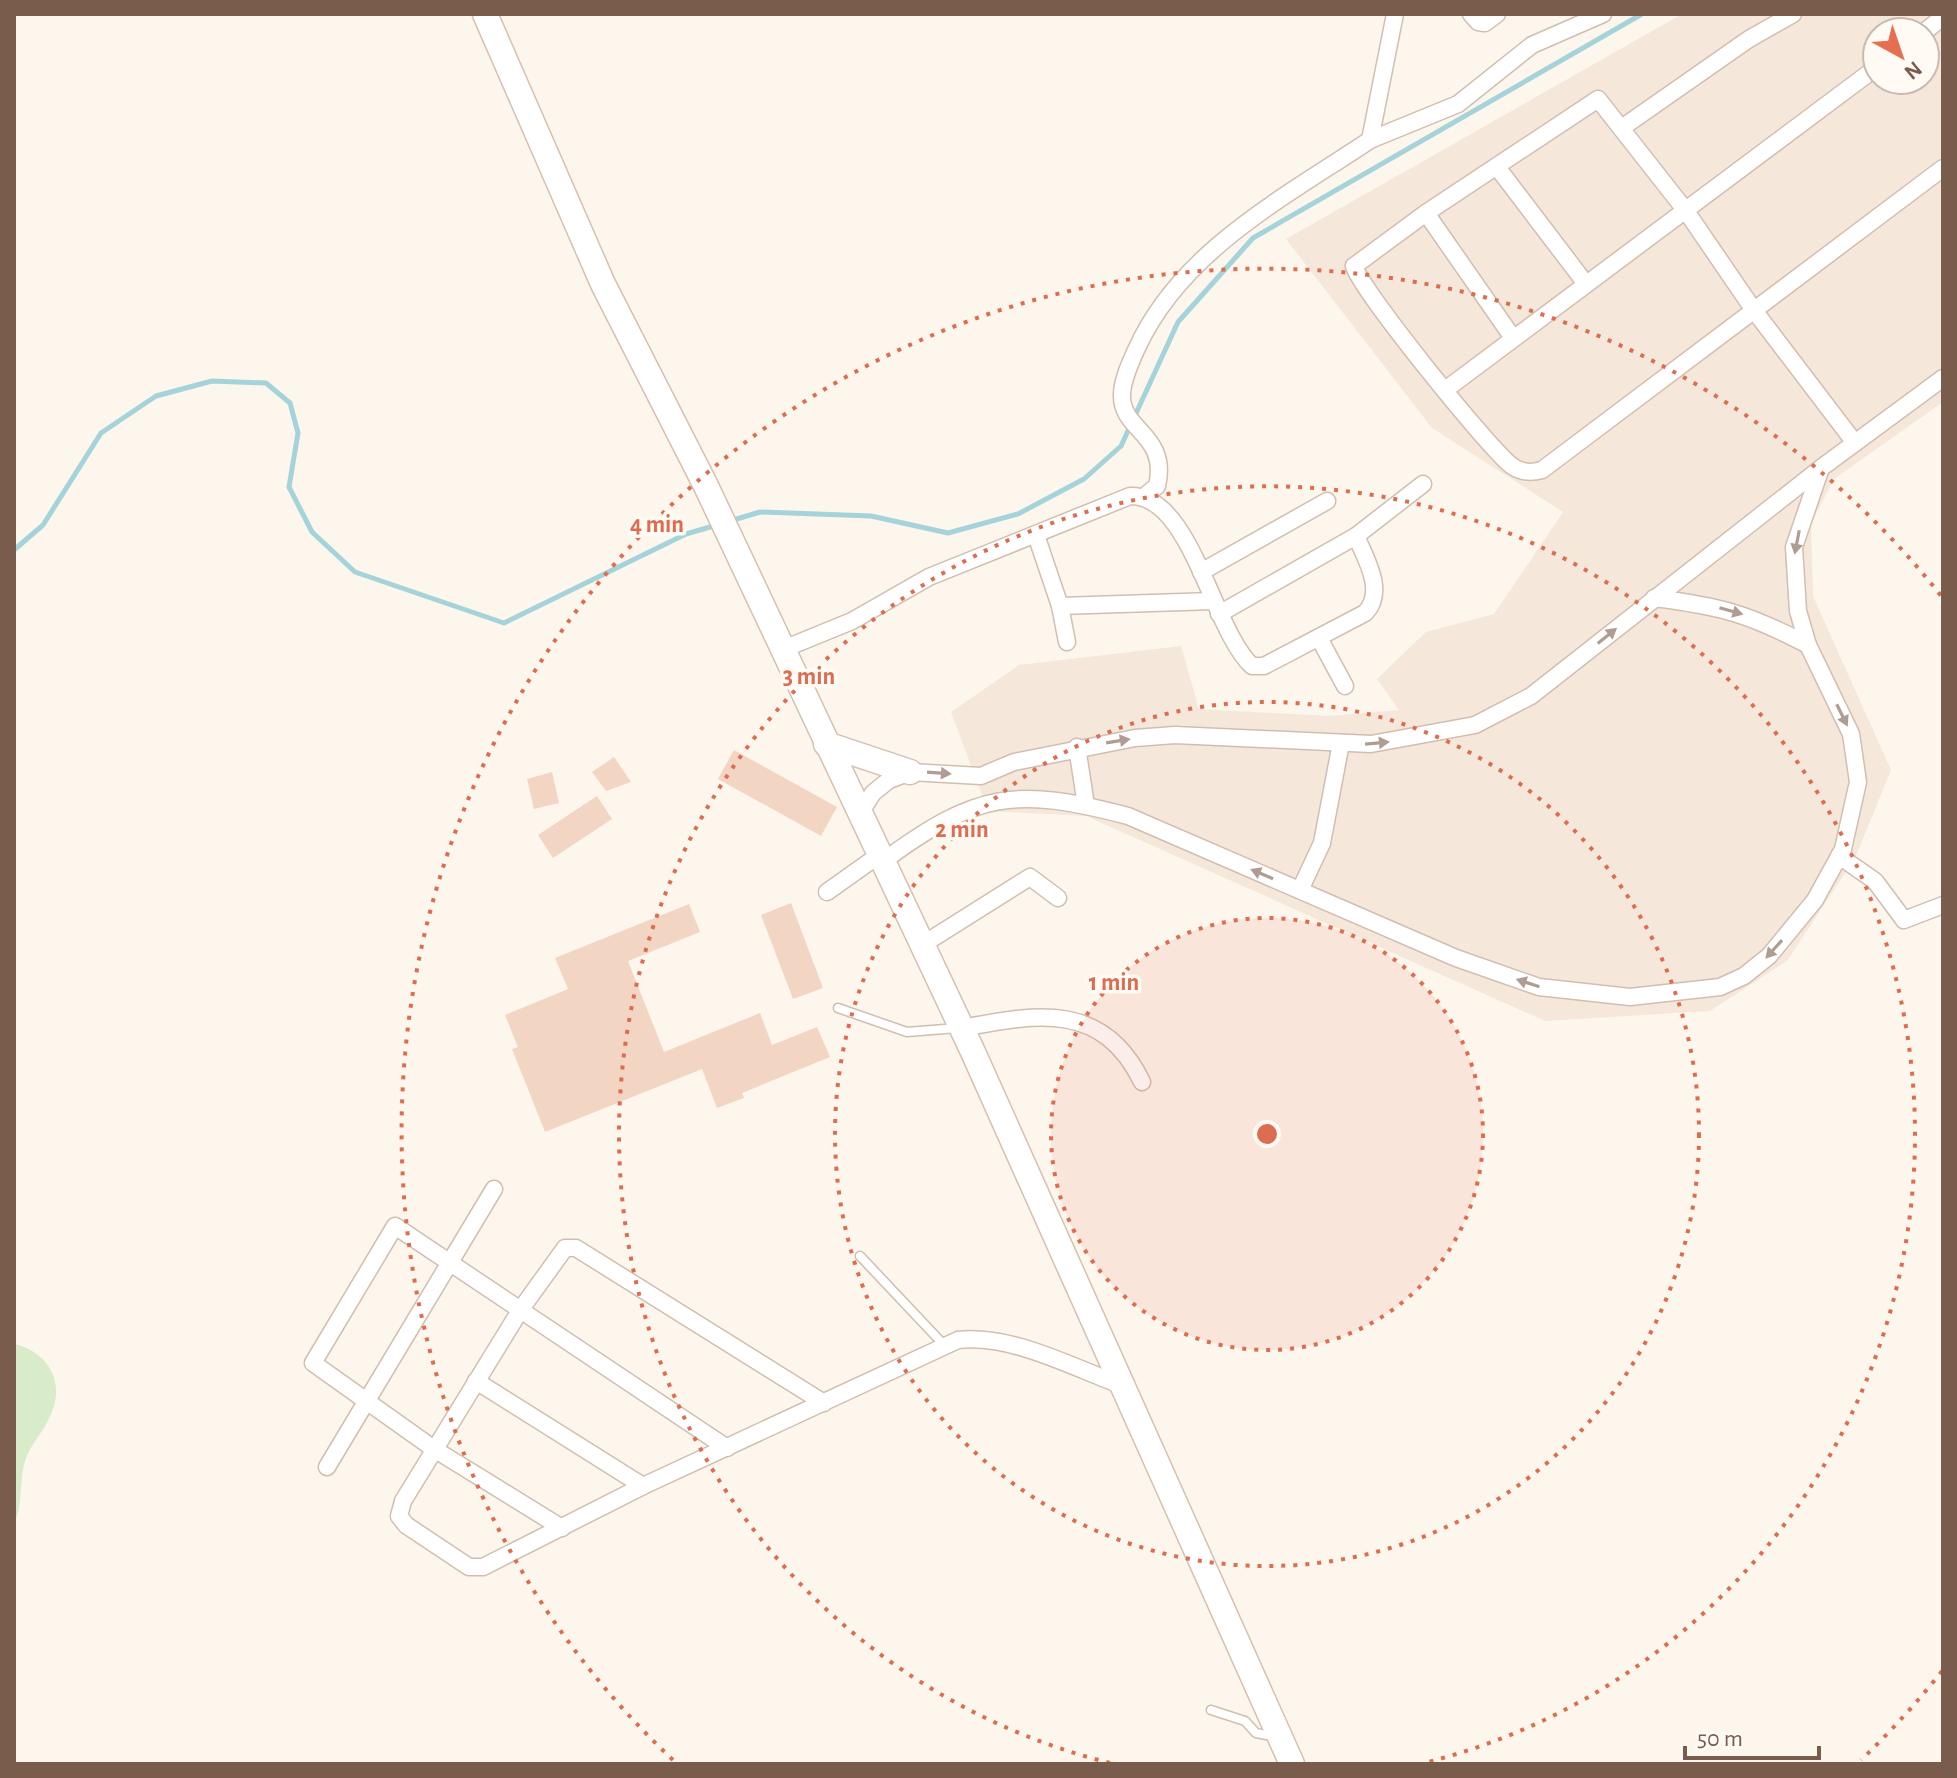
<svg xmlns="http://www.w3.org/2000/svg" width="1957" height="1778" font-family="'Alegreya Sans',sans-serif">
<rect width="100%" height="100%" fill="#fdf6ec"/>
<path fill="#f5e8da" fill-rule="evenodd" d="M1682 14H1943V402L1834 479 1811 524 1813 596 1891 770 1855 858 1787 961 1710 1011 1545 1021 1086 816 988 811 951 712 1019 665 1181 646 1199 709 1328 716 1399 710 1377 679 1426 632 1494 614 1563 512 1432 428 1286 239ZM1877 32H1925V80H1877Z"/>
<path fill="#d8ecc9" d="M14 1344C47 1351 66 1382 51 1414 45 1430 32 1442 26 1458 18 1481 24 1503 14 1524Z"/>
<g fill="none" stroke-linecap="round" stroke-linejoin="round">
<g stroke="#a5d3da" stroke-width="5">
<path d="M730 521 760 512 871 516 948 533 1018 514 1084 479 1121 446 1178 322 1253 238 1642 14"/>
<path d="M14 550 43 525 101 433 156 396 212 381 266 383 290 403 298 433 289 487 312 532 355 572 504 623 686 534 717 525"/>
</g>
</g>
<g fill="#f3d5c3">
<path d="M734 750 837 807 821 836 718 779Z"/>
<path d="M614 757 631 782 606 791 592 772Z"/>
<path d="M552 772 559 803 534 809 527 779Z"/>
<path d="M597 796 612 819 553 858 538 835Z"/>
<path d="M791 903 823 988 793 999 761 915Z"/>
<path d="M689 904 700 932 628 961 664 1052 760 1013 772 1045 817 1027 830 1057 742 1093 744 1098 717 1108 702 1069 545 1132 512 1049 518 1047 505 1015 568 989 555 958Z"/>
</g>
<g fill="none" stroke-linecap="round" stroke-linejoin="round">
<defs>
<g id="lane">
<path d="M838 1008 907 1032 957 1028"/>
<path d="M860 1256 944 1345"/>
<path d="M1211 1710 1245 1721 1256 1733 1277 1737"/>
</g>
<g id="street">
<path d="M1471 14 1478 22 1485 23 1497 14"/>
<path d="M1924 32 1943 17"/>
<path d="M1623 127 1749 39 1793 14"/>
<path d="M1370 140 1458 104 1532 45 1603 14"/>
<path d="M1497 167 1586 284"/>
<path d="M1426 213 1513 338"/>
<path d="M1445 390 1877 67"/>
<path d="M1855 443 1753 309 1686 211 1598 99 1426 213 1354 266C1361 290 1489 449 1512 466 1522 473 1531 473 1542 470L1943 168"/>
<path d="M1146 495 1157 486C1169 434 1121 431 1122 395 1122 380 1131 361 1137 348 1181 251 1285 197 1370 140L1395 14"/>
<path d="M1036 535 1060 606 1213 601"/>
<path d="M1356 536 1423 484"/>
<path d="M1201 572 1327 501"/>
<path d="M1654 598C1720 606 1749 614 1808 645"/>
<path d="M1060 606 1067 642"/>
<path d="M1319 638 1345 686"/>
<path d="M781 650 852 621 929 577 1130 496C1191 494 1212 629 1252 666H1264L1365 613C1386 592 1366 559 1356 536L1219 614"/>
<path d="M1077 747 1086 805"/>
<path d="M859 815 873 793 889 780 910 772 981 776 1014 762 1135 738 1175 735 1371 744 1475 725 1531 696 1821 468 1943 378"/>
<path d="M1839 856 1875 881 1904 920 1943 905"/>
<path d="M882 862C977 792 1014 786 1128 816L1456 958 1539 987 1630 997 1720 987 1744 976 1769 956 1815 900 1843 849 1858 782 1851 734 1808 645 1798 611 1794 547 1821 468"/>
<path d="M1300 890 1322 843 1341 743"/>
<path d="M827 892 879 855"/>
<path d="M922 945 1030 877 1058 898"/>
<path d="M962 1028C1037 1014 1103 1001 1142 1082"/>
<path d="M476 1381 643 1486"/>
<path d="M824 1403 576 1248H565L521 1309 403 1501 399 1516 406 1525 469 1567H483L643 1486 958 1340C1013 1334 1073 1368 1124 1386"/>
<path d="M327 1467 494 1189"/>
<path d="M562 1528 434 1449 313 1363 395 1226 727 1448"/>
</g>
<g id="secondary">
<path d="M485 14 603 284 706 486 973 1052 1292 1764"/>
<path d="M826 744 910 772"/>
</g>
</defs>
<use href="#lane" stroke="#d1beb0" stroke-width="11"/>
<use href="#street" stroke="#d1beb0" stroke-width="19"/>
<use href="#secondary" stroke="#d6c0b0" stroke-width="27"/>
<use href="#lane" stroke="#fff" stroke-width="8"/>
<use href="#street" stroke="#fff" stroke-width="16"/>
<use href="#secondary" stroke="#fff" stroke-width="24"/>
</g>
<defs><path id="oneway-solid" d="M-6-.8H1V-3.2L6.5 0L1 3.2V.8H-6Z" transform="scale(2)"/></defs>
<g fill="#af9d94">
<use href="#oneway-solid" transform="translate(1797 542) rotate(101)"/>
<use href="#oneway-solid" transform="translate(1731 611) rotate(16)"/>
<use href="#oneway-solid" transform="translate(1607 636) rotate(-39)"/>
<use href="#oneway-solid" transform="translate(1842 715) rotate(64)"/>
<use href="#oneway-solid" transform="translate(1118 741) rotate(-9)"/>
<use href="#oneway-solid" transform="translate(1377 743) rotate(-5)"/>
<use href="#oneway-solid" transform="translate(939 773) rotate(4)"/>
<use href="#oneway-solid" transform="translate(1262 874) rotate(-157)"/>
<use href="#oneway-solid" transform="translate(1774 949) rotate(132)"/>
<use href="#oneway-solid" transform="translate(1528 983) rotate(-162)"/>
</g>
<circle cx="1267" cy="1134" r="216" fill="#dc6d51" fill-opacity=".12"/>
<g fill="none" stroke="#dc6d51" stroke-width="4" stroke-dasharray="4 8">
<circle cx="1267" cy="1134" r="216"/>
<circle cx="1267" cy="1134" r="432"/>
<path d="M1110 1763A648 648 0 1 1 1424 1763"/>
<path d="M1942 1671A863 863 0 0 1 1861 1760M673 1760A863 863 0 1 1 1942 597"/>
</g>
<circle cx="1267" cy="1134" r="12" fill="#dc6d51" stroke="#fffaf3" stroke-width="4"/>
<g font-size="24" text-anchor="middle" font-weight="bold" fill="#dc6d51" stroke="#fffaf3" stroke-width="7" stroke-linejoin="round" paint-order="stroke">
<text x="657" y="532">4 min</text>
<text x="809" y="684">3 min</text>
<text x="962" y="837">2 min</text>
<text x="1114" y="990">1 min</text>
</g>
<rect width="1957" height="1778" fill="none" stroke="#7a5c4d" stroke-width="32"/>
<g transform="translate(1901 56) rotate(140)"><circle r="38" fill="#fffaf3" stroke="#cabbb1" stroke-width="2"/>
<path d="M0-6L14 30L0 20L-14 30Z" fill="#e76f51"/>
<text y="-12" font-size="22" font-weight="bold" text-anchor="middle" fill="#7a5c4d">N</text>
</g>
<path d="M1685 1746v12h134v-12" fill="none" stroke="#7a5c4d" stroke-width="4"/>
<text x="1697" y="1746" font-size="24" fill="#7a5c4d" stroke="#fffaf3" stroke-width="6" paint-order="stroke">50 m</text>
</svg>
